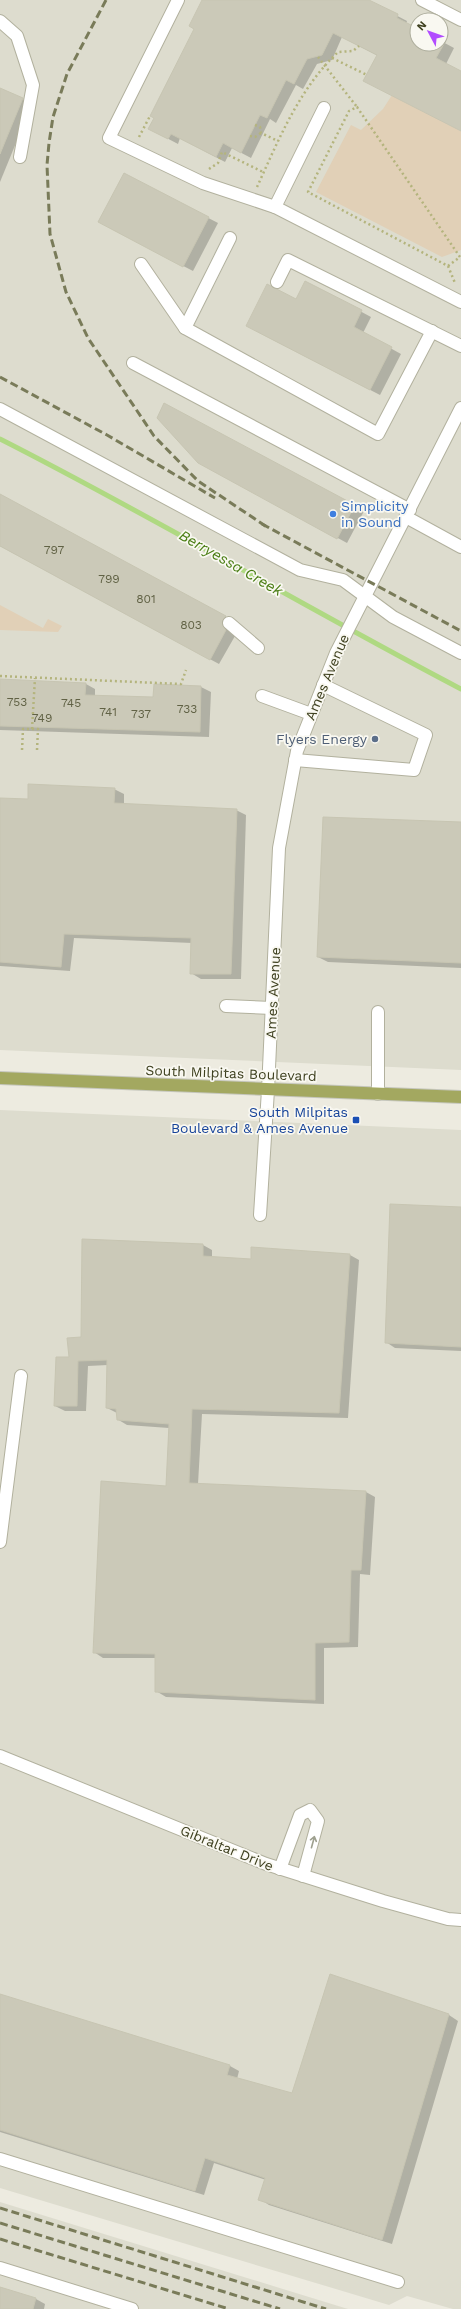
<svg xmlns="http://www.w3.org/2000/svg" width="461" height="2309" font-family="'Work Sans',sans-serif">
<rect width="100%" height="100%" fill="#edebe0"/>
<g fill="#dddcce" fill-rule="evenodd">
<path d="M0 0H461V1070L0 1050ZM417 20H441V44H417Z"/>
<path d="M0 1110 461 1130V2309H453L407 2296 389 2305 0 2188Z"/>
<path d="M0 2202 348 2309H0Z"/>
</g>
<g fill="#e1d0b7">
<path d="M392 95 461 131V250L442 257 316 192 351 125 361 130 383 109Z"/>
<path d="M0 605 43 628 48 619 62 626 58 632 0 630Z"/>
</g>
<g fill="#0003">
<path d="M203 0H367L407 21 406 24 417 29V44H441V41L454 48 446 64 461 72V130L378 56 342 37 332 60 317 64 303 89 296 85 276 123 270 119 251 158 232 148 225 162 180 138 178 144 159 134 196 29Z"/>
<path d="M0 89 32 104 0 182Z"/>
<path d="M124 174 218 223 193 271 108 227Z"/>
<path d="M306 282 371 317 363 333 401 354 380 395 256 331 296 300Z"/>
<path d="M165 405 364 511 347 543 209 468Z"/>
<path d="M0 495 235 622 231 628 235 636 219 664 0 546Z"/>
<path d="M0 680 86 684 95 689V696L154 698 155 685 201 687 211 692 209 737 0 730Z"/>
<path d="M114 789 124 794V804L236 810 246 815 241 979H201L191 973 192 943 74 938 70 971 0 966V799L29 800Z"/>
<path d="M461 823V968L328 962 318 957Z"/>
<path d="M461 1208V1351L395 1348 386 1342Z"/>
<path d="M203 1245 212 1250V1258L252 1260 350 1255 359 1260 348 1418 202 1414 198 1484 366 1492 375 1497 370 1575 360 1574 358 1647 324 1648V1704L166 1697 156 1691V1658H103L94 1652 167 1487 169 1428 127 1425 117 1419V1413L107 1408 108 1365 88 1366 86 1411H65L55 1406 70 1358 82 1338Z"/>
<path d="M0 1995 230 2066 239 2071 237 2079 293 2094 449 2015 458 2021 392 2244 269 2205 260 2199 266 2180 214 2163 204 2195 0 2132Z"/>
<path d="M0 2288 36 2299 45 2304 44 2309H0Z"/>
</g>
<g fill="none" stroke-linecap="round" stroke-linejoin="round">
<path stroke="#afd982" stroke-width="5" d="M0 439C156 518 306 608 461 689"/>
</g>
<g fill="#cbc9b8" stroke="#c7c5b2">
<path d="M202 0H369L398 14 397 18 417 28V44H441V40L445 42 436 58 461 71V131L363 81 377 55 333 33 322 55 307 59 294 84 286 80 267 118 260 115 241 153 223 143 216 157 171 134 168 139 148 129 154 118 150 116 194 29 189 26Z"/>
<path d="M0 88 23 98 0 154Z"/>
<path d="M124 173 209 217 183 267 98 222Z"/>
<path d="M305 281 362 310 354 327 392 347 370 390 246 326 267 284 296 299Z"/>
<path d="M164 403 355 505 337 539 198 463 157 418Z"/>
<path d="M0 494 226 616 222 622 226 630 210 660 0 546Z"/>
<path d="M0 679 86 683 85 695 153 697 154 684 201 686 200 732 0 726Z"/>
<path d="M28 784 115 788 114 803 237 809 231 974H190L191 938 64 934 61 967 0 962V798L28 799Z"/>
<path d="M323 817 461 822V963L317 957Z"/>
<path d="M390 1204 461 1207V1347L385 1343Z"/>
<path d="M82 1239 203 1244V1256L251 1259V1247L350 1254 339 1413 192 1409 189 1483 366 1491 361 1570H351L349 1642 315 1643V1700L155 1692V1654L93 1653 101 1481 166 1486 169 1424 117 1420 116 1409 106 1408 107 1360 78 1361 77 1406H54L56 1357H69L67 1338 81 1337Z"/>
<path d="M330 1974 449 2014 382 2240 258 2200 265 2178 205 2158 195 2191 0 2130V1994L230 2065 227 2075 292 2093Z"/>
<path d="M0 2287 36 2298 33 2309H0Z"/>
</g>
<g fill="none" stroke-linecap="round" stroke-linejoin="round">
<defs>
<g id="minor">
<path d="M178 0 109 138 203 183 275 207"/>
<path d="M422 0 461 20"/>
<path d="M0 21 17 36 33 85 20 157"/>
<path d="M324 108 275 207 461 302"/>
<path d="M141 264 185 328 378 434 432 331"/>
<path d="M277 282 288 260 461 346"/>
<path d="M185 328 230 238"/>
<path d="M133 363 410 510"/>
<path d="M0 409 300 570 343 580 393 617 461 653"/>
<path d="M406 517 461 547"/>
<path d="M229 623 258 648"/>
<path d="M262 696 311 714"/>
<path d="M295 760 414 770 426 735 323 685"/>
<path d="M226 1006 272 1008"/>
<path d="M378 1012V1094"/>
<path d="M260 1215 268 1090 279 848 297 751 336 653 461 408"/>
<path d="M0 1542 21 1376"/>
<path d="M0 1756 266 1864 383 1901 448 1919 461 1920"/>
<path d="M280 1869 300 1815 310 1810 318 1821 303 1876"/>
<path d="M0 2159 398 2282"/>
<path d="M0 2268 132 2309"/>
</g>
<path id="major" d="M0 1078 461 1097"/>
</defs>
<use href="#minor" stroke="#b2b19e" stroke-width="14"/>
<use href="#major" stroke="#c5c6bc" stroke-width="14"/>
<g stroke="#b4b47d" stroke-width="2.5" stroke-dasharray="2 3" stroke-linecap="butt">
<path d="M318 57 357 107"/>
<path d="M332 58 367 75"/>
<path d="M255 125 260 127 261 133 278 141"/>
<path d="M250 136 255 137 261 133"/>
<path d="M139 137 150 116"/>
<path d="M209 169 218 163 222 152 263 172"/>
<path d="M257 187C279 139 299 89 338 52L353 51 359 46"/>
<path d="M448 266 460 257 357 107 349 111 308 192 448 266 455 283"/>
<path d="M0 676 181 684 186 670"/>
<path d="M32 729 35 678"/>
<path d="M22 750 23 729H38L37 750"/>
</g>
<use href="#minor" stroke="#fff" stroke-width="12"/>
<use href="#major" stroke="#a3a860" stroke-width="12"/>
<g stroke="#797b59" stroke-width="3" stroke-dasharray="8 4" stroke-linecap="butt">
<path d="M106 0 67 74 53 117 49 143 47 165 50 234 66 292 88 338 154 436 198 481 267 527"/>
<path d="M0 377 107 435 215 498"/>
<path d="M262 524 461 631"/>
<path d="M0 2208 326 2309"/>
<path d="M0 2223 280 2309"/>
<path d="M0 2239 229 2309"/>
</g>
</g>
<defs><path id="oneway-shaft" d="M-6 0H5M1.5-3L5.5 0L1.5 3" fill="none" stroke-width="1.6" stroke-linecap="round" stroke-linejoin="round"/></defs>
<use stroke="#9ea08f" href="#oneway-shaft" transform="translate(313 1842) rotate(-75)"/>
<circle fill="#3f7fe0" stroke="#f9f8f1" stroke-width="1.5" cx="333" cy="514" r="4"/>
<circle fill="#5c6f8a" stroke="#f9f8f1" stroke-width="1.5" cx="375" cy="739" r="4"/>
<rect fill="#1a4fb4" stroke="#f9f8f1" stroke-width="1.5" x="352" y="1116" width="8" height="8" rx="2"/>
<g text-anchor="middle" stroke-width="3.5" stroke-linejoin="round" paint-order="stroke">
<g font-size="12" fill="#616245">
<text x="54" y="554">797</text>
<text x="109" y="583">799</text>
<text x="146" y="603">801</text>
<text x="191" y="629">803</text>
<text x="17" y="706">753</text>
<text x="71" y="707">745</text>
<text x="187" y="713">733</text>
<text x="108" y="716">741</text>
<text x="141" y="718">737</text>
<text x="42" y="722">749</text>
</g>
<g font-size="14" fill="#366cbe" stroke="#f9f8f1" text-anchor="start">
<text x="341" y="511">Simplicity<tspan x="341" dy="16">in Sound</tspan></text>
</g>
<g font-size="14" fill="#3e401f" stroke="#f9f8f1">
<text transform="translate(327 677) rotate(-67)" y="5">Ames Avenue</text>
<text transform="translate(273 993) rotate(-87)" y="5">Ames Avenue</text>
<text transform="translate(231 1073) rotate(2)" y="5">South Milpitas Boulevard</text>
<text transform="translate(227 1848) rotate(22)" y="5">Gibraltar Drive</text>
</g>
<g font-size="14" fill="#4e5e75" stroke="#f9f8f1" text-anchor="end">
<text x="367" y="744">Flyers Energy</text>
</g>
<g font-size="14" fill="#164399" stroke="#f9f8f1" text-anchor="end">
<text x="348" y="1117">South Milpitas<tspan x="348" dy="16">Boulevard &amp; Ames Avenue</tspan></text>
</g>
<g font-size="15" font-style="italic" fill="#487c12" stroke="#f9f8f1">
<text transform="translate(231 563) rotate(30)" y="5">Berryessa Creek</text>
</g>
</g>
<g transform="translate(429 32) rotate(311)"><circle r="19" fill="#f9f8f1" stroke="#aeae9d"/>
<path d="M0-3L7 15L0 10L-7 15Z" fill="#b24cff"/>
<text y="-6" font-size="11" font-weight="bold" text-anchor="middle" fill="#3e401f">N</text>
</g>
</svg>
